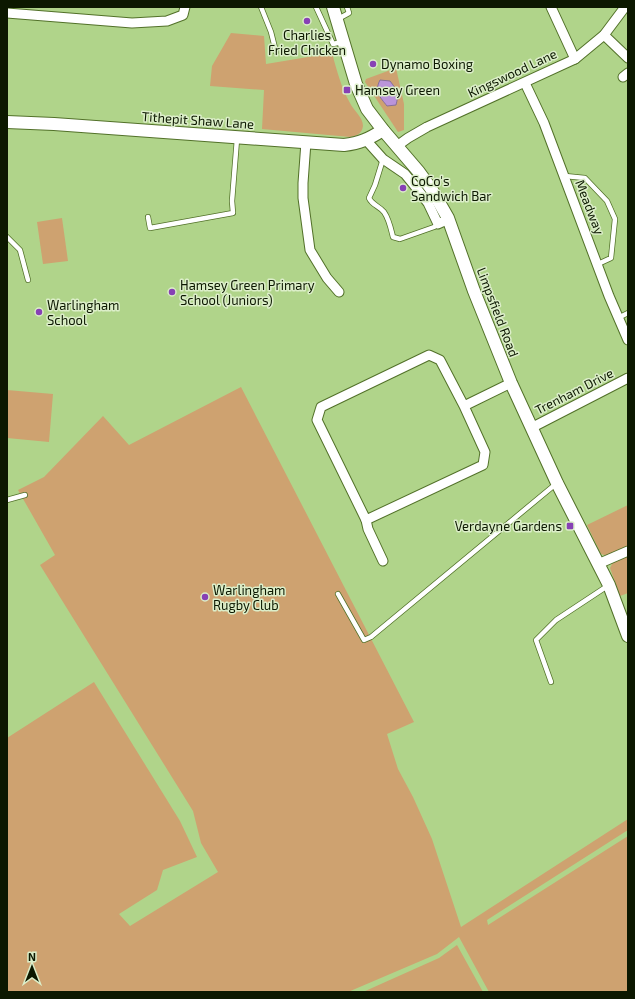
<svg xmlns="http://www.w3.org/2000/svg" width="635" height="999" font-family="'Exo 2',sans-serif">
<rect width="100%" height="100%" fill="#b0d48a"/>
<g fill="#cea270">
<path d="M231 33 264 36 266 64 332 53C337 71 341 87 350 103 354 111 363 117 363 126 362 134 356 136 350 137L262 129 264 90 210 86 212 66Z"/>
<path d="M396 68 404 104V130L398 132 365 82 366 79Z"/>
<path d="M62 218 68 261 43 264 37 222Z"/>
<path d="M241 387 414 722 387 734 398 769 413 797 432 839 461 927 628 819V830L487 920 488 925 628 836V992H489L459 937 437 954 348 992H7V738L94 682 180 821 197 857 163 870 157 890 119 914 130 926 218 872 201 843 193 811 40 565 55 555 18 490 44 477 103 416 129 445Z"/>
<path d="M7 390 53 394 49 442 7 438Z"/>
<path d="M628 505V547L608 556 601 554 587 525Z"/>
<path d="M628 556V593L620 596 610 568 613 562Z"/>
<path d="M457 945 483 992H363L439 958Z"/>
</g>
<path fill="#ba94d9" stroke="#866f98" d="M380 80 390 81C397 90 399 94 396 105L387 106C380 97 374 92 380 80Z"/>
<g fill="none" stroke-linecap="round" stroke-linejoin="round">
<defs>
<g id="lane">
<path d="M261 7 271 32 276 52"/>
<path d="M316 7 333 44 342 42"/>
<path d="M338 19 349 13 347 7"/>
<path d="M383 159 375 185 369 198C372 205 379 206 384 212 389 219 391 229 393 237L400 239 434 227 438 224"/>
<path d="M565 176 585 178 607 201 615 219 611 258 598 264"/>
<path d="M148 217 150 228 233 213 232 201 237 139"/>
<path d="M7 237 20 250 28 280"/>
<path d="M618 318 628 313"/>
<path d="M7 500 25 495"/>
<path d="M338 594 364 640 371 637 557 483"/>
<path d="M551 682 536 640 556 620 609 585"/>
</g>
<g id="street">
<path d="M551 7 575 59"/>
<path d="M7 13 132 23 167 21 183 15 185 7"/>
<path d="M604 35 628 58"/>
<path d="M623 77 628 73"/>
<path d="M525 83 544 123 609 296 628 340"/>
<path d="M366 140 383 159 405 174 414 185 428 203 438 224 449 219"/>
<path d="M306 142 303 183V198L310 250 327 278 339 292"/>
<path d="M397 146 408 138 427 127 575 59 604 35 625 7"/>
<path d="M464 406 440 360 429 355 321 407 317 420 366 520 483 465 485 452 464 406 511 383"/>
<path d="M531 428 628 378"/>
<path d="M366 520 368 529 383 561"/>
<path d="M598 564 628 551"/>
</g>
<g id="secondary">
<path d="M333 7 356 84 367 109 383 130 419 172 432 190 448 218 474 291 511 383 557 483 609 585 628 636"/>
<path d="M7 122 54 124 344 145C360 143 369 139 383 130"/>
</g>
</defs>
<use href="#lane" stroke="#527129" stroke-width="6"/>
<use href="#street" stroke="#527129" stroke-width="11"/>
<use href="#secondary" stroke="#527129" stroke-width="14"/>
<use href="#lane" stroke="#fff" stroke-width="4.5"/>
<use href="#street" stroke="#fff" stroke-width="9"/>
<use href="#secondary" stroke="#fff" stroke-width="12"/>
</g>
<g fill="#8741b5" stroke="#dceec9" stroke-width="1.5">
<circle cx="307" cy="21" r="4"/>
<circle cx="373" cy="64" r="4"/>
<rect x="343" y="86" width="8" height="8" rx="2"/>
<circle cx="403" cy="188" r="4"/>
<circle cx="172" cy="292" r="4"/>
<circle cx="39" cy="312" r="4"/>
<rect x="566" y="522" width="8" height="8" rx="2"/>
<circle cx="205" cy="597" r="4"/>
</g>
<g text-anchor="middle" stroke-width="3" stroke-linejoin="round" paint-order="stroke">
<g font-size="13" fill="#0c1800" stroke="#dceec9" text-anchor="start">
<text x="307" y="40" text-anchor="middle">Charlies<tspan x="307" dy="15">Fried Chicken</tspan></text>
<text x="381" y="69">Dynamo Boxing</text>
<text x="355" y="95">Hamsey Green</text>
<text x="411" y="186">CoCo's<tspan x="411" dy="15">Sandwich Bar</tspan></text>
<text x="180" y="290">Hamsey Green Primary<tspan x="180" dy="15">School (Juniors)</tspan></text>
<text x="47" y="310">Warlingham<tspan x="47" dy="15">School</tspan></text>
<text x="562" y="531" text-anchor="end">Verdayne Gardens</text>
<text x="213" y="595">Warlingham<tspan x="213" dy="15">Rugby Club</tspan></text>
</g>
<g font-size="13" fill="#0c1800" stroke="#dceec9">
<text transform="translate(512 73) rotate(-25)" y="5">Kingswood Lane</text>
<text transform="translate(198 120) rotate(4)" y="5">Tithepit Shaw Lane</text>
<text transform="translate(590 207) rotate(69)" y="5">Meadway</text>
<text transform="translate(498 312) rotate(69)" y="5">Limpsfield Road</text>
<text transform="translate(574 391) rotate(-27)" y="5">Trenham Drive</text>
</g>
</g>
<rect width="635" height="999" fill="none" stroke="#0c1800" stroke-width="16"/>
<g transform="translate(32 967)" stroke="#dceec9" stroke-width="3" paint-order="stroke">
<path d="M0-3L7 15L0 10L-7 15Z" fill="#0c1800"/>
<text y="-6" font-size="11" font-weight="bold" text-anchor="middle" fill="#0c1800">N</text>
</g>
</svg>
